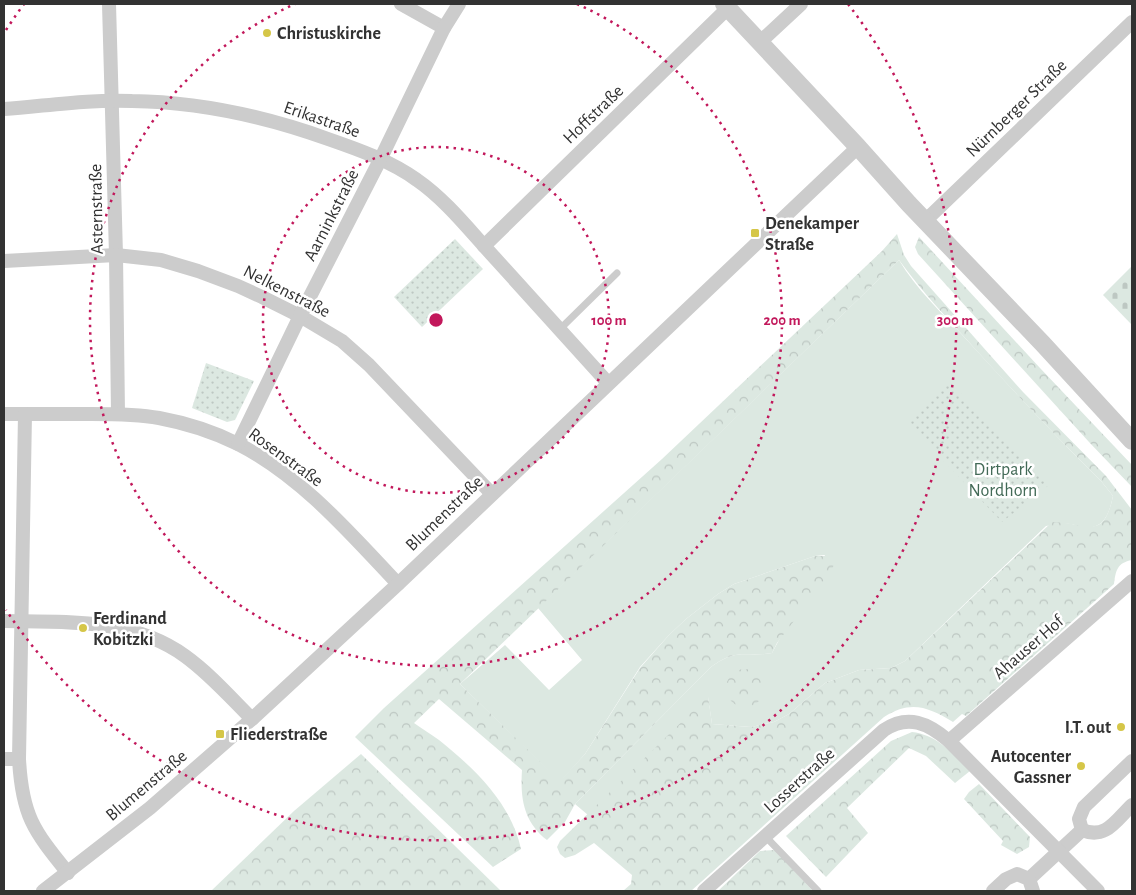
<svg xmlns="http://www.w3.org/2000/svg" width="1136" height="895" font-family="'Alegreya Sans',sans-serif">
<defs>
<pattern id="forest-crowns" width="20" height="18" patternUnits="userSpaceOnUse" patternTransform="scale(1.25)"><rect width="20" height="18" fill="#dce8e1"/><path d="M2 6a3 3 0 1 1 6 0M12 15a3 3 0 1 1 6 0" fill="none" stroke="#bdc7c2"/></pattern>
<pattern id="cemetery-stones" width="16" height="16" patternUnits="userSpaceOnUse" patternTransform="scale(1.25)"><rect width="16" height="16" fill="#dce8e1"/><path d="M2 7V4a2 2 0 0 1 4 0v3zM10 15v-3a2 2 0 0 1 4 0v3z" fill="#bdc7c2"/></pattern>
<pattern id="park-dots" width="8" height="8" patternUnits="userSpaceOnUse" patternTransform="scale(1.25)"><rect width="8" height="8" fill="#dce8e1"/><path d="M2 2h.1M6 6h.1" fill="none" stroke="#bdc7c2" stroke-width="1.8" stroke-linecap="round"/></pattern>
</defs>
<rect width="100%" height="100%" fill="#fff"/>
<path fill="#dce8e1" d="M899 260C916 289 943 314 966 339 1010 387 1054 435 1101 481L1113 496C1109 514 1104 531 1081 527 1077 526 1074 524 1070 524 1063 523 1053 525 1046 526L905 661 891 668 859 670 825 683 789 714 774 722 751 727 712 724 708 697 588 815 575 804 711 667C739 647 744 658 772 653L825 555 815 556 734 584 718 594 686 619 669 635 640 667 585 754 560 782 460 684 505 645 549 690 582 660 538 608Z"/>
<g fill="url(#forest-crowns)">
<path d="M897 234 904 255 911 266 1023 392 1106 476 1132 510V560C1117 563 1116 570 1114 584L966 716 962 714 953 722C928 707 911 700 884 717L691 891H623L631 884 632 875 594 843 575 855 565 858 560 854 557 847 560 841 708 696 712 724 751 727 774 722 789 714 825 683 859 670 891 668 905 661 1052 522C1086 522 1103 543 1113 496L1101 481C1058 439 1017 395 976 350 950 321 922 292 899 260L460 684 560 781 585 754 640 668 669 635 686 619 718 594 734 584 815 556H830L834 565 826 579 777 643 772 653C744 658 739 647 711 667L575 804 565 822 547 840C524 822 520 799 522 770L439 699 414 723C422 729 431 734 439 740 475 769 511 803 521 849L493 867 355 737 384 708 662 459 882 251Z"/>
<path d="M919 237 1040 368 1132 465V487L1089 442 918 254 915 247Z"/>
<circle cx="745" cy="688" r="19"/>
<path d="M912 732C938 735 953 754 970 771L955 783 926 756 909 748 847 808 868 833 826 877 786 836 891 741Z"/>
<path d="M361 754 501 891H211L294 811Z"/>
<path d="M979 784 1030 837 1029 847 1017 854 1001 845 1003 841 964 799 969 792Z"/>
<path d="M775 850 813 891H718L760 851Z"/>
</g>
<path fill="url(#cemetery-stones)" d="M1132 266V325L1103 295Z"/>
<g fill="url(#park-dots)">
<path d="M455 239 483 269 422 327 394 297Z"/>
<path d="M206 363 254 381 235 420 227 422 192 408Z"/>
<path d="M950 382 1049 485 1002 522 906 422Z"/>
</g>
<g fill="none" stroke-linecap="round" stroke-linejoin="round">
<g stroke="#ccc" stroke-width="7">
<path d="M559 330 617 273"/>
<path d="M765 836 818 891"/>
</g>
<g stroke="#ccc" stroke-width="14">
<path d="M109 4 116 255 118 414"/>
<path d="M401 4 444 28"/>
<path d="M759 43 801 4"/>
<path d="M4 109C46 106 89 99 132 101 199 102 264 116 328 139 357 149 391 161 417 180 446 200 470 231 494 257 532 299 570 341 608 383"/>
<path d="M925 221 1132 22"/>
<path d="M484 246 728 8"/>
<path d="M4 261 116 255 161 260 198 271 238 286 262 297 300 316 342 341 369 365 491 493"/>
<path d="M4 414C33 414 62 414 91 414 114 414 137 414 159 418 186 423 214 432 238 444 301 476 350 533 398 584"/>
<path d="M25 414 19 759C22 815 33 830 68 873"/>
<path d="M238 444 300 316 380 160 444 28 459 4"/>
<path d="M4 621C65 622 133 618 185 656 210 674 230 697 252 719"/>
<path d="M949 741 1132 581"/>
<path d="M4 759H19"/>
<path d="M1082 830 1079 819 1084 807 1132 761"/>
<path d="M1082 830C1106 840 1116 820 1132 805"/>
<path d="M1029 879 1082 830"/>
<path d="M43 891 150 808 252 719 398 584 858 147"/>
<path d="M704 891 884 730C908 714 928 723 949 741L1098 891"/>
<path d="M993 891 1006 879 1017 874 1029 879 1033 891"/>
</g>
<path stroke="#ccc" stroke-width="18" d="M724 4 858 147 909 204 1043 344 1132 441"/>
</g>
<g fill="none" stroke="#c2185b" stroke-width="2.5" stroke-dasharray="2.5 5">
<circle cx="436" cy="320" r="173"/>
<path d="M577 4A346 346 0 1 1 295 4"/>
<path d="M6 30A519 519 0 0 1 24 4M848 4A519 519 0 1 1 6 610"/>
</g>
<g fill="#d5c648" stroke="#fff" stroke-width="2">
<circle cx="267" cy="33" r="5"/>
<rect x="750" y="228" width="10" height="10" rx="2.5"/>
<circle cx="83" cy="628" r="5"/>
<circle cx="1121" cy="727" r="5"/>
<rect x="215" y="729" width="10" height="10" rx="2.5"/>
<circle cx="1081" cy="766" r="5"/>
</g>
<g text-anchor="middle" stroke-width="5" stroke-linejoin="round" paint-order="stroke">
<g font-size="18" font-weight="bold" fill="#323232" stroke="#fff" text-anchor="start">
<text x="277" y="39">Christuskirche</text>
<text x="765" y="229">Denekamper<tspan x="765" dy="21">Straße</tspan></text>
<text x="93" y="624">Ferdinand<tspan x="93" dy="21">Kobitzki</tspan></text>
<text x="1111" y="733" text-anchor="end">I.T. out</text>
<text x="230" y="740">Fliederstraße</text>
<text x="1071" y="762" text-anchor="end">Autocenter<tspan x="1071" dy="21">Gassner</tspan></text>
</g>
<g font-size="18" fill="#323232" stroke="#fff">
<text transform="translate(1016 108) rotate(-44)" y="6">Nürnberger Straße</text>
<text transform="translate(593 114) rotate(-44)" y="6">Hoffstraße</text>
<text transform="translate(322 119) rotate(19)" y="6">Erikastraße</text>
<text transform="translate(96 209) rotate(-91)" y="6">Asternstraße</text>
<text transform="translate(331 215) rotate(-63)" y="6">Aarninkstraße</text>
<text transform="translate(287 291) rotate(27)" y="6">Nelkenstraße</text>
<text transform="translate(286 457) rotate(36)" y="6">Rosenstraße</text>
<text transform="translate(444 513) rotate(-44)" y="6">Blumenstraße</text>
<text transform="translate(1028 647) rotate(-41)" y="6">Ahauser Hof</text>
<text transform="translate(799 780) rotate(-42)" y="6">Losserstraße</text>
<text transform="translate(146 785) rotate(-40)" y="6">Blumenstraße</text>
</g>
<g font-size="18" fill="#436a57" stroke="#fff">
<text x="1003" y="475">Dirtpark<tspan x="1003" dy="21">Nordhorn</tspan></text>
</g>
</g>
<circle cx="436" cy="320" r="8" fill="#c2185b" stroke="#fff" stroke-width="2.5"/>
<g font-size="15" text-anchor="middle" font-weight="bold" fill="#c2185b" stroke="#fff" stroke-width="5" stroke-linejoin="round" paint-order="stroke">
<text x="609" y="325">100 m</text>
<text x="782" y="325">200 m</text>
<text x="955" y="325">300 m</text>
</g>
<rect width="1136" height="895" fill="none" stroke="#323232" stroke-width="10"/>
</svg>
